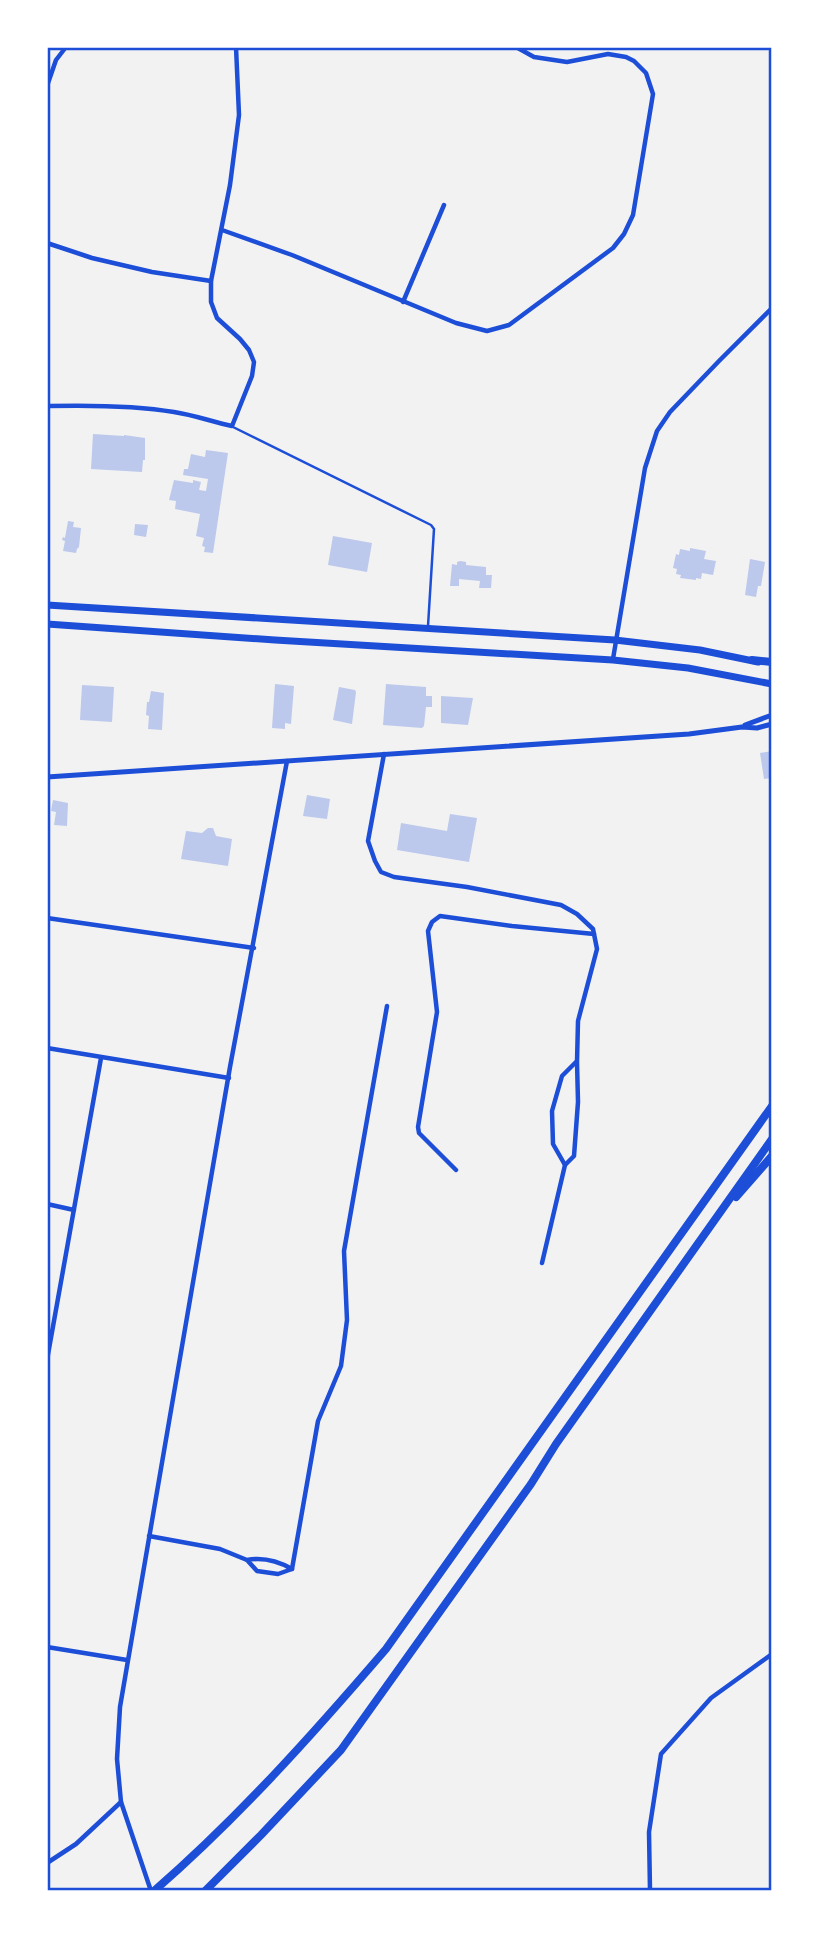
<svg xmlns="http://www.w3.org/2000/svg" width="819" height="1938" font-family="'PT Sans',sans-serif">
<rect width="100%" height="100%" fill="#f2f2f2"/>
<g fill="#bdc9ec">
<path d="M93 434 124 436V435L145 438V460H143L142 472 91 469Z"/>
<path d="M206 450 228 453 213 553 204 552 205 547 202 546 204 538 196 536 200 514 175 509 176 501 169 500 174 480 193 483V480L201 482 199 490 206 491 208 479 183 475 184 469H188L191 454 205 457Z"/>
<path d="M68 521 74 522 73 527 81 528 79 547 77 549 76 553 63 551 65 541 62 540 63 537 65 538Z"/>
<path d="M135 524 148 525 146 537 134 535Z"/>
<path d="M333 536 372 543 367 572 328 565Z"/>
<path d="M690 548 706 551 704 559 716 561 713 575 702 573 701 579 696 578V580L680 578 681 575 676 574 677 569 673 568 676 554 679 555 680 549 690 551Z"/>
<path d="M750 559 765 562 761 586H758L756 597 745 595Z"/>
<path d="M460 561 466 562V565L486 567V575H492L491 588H479L480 581 459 579V586H450L452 564 457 565V562Z"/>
<path d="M275 684 294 686 291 724 285 723V729L272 728Z"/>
<path d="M386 684 426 687V696H432V707H426L424 726 422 728 383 725Z"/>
<path d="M82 685 114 687 112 722 80 720Z"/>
<path d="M339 687 355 690 356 692 352 724 333 720Z"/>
<path d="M151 691 164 693 162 730 148 729 149 716 146 715 147 702H149Z"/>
<path d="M441 696 473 698 468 725 441 723Z"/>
<path d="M772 751V778L764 779 760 753Z"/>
<path d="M307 795 330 799 327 819 303 816Z"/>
<path d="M53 800 68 803 67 826 54 825 56 812 51 811Z"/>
<path d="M450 814 477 818 469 862 397 850 401 823 447 831Z"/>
<path d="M208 828H213L216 836 232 839 228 866 181 859 186 831 202 833Z"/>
</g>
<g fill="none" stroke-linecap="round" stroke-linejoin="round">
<path stroke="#1d4ed8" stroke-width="2.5" d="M233 427 431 525 434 529 428 626"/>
<g stroke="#1d4ed8" stroke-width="4.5">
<path d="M47 86 56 60 66 47"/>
<path d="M222 230 292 255 456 323 487 331 509 325 613 248 624 234 633 215 653 94 646 73 634 61 626 57 608 54 567 62 534 57 516 47"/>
<path d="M47 243 92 258 152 272 211 281"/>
<path d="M403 302 444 205"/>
<path d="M47 406C89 405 133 405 174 412 194 415 213 422 232 426L252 376 254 362 249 350 240 339 217 318 211 302V281L230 185 239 115 236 47"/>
<path d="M613 659 645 468 657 431 670 412 719 361 772 308"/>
<path d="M384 754 368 841 375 861 381 872 394 877 467 887 561 905 577 914 593 929 597 949 578 1021 577 1062 578 1102 574 1156 565 1165 542 1263"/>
<path d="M47 918 254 948"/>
<path d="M47 1048 229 1078"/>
<path d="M565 1165 553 1144 552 1111 562 1076 576 1062"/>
<path d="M456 1170 419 1133 418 1127 437 1012 428 931 432 922 440 916 512 926 594 934"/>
<path d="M47 1204 74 1210"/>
<path d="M47 1360 101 1058"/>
<path d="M149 1536 220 1549 247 1560 257 1571 278 1574 292 1569C278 1561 263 1557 247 1560"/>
<path d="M292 1569 318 1421 341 1366 347 1320 344 1251 387 1006"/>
<path d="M47 1647 127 1660"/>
<path d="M47 1863 76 1844 121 1802"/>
<path d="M151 1891 121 1802 117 1759 120 1707 230 1067 287 761"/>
<path d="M650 1891 649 1832 661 1754 711 1698 772 1654"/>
</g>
<g stroke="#1d4ed8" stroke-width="5">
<path d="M745 725 772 715"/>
<path d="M47 777 689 734 742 727 757 728 772 724"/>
</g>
<g stroke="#1d4ed8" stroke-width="7">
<path d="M47 605 615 640 700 650 758 662"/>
<path d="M47 624 275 640 613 660 688 668 772 684"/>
</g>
<g stroke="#1d4ed8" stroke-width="8">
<path d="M752 660 772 662"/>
<path d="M736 1197 772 1156"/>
<path d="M154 1891C239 1817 313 1734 386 1649L772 1106"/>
<path d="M205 1891 261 1835 341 1750 531 1484 556 1444 772 1139"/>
</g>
</g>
<rect width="819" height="1938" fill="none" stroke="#ffffff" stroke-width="98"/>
<rect x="49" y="49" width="721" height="1840" fill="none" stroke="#1d4ed8" stroke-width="2.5"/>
</svg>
